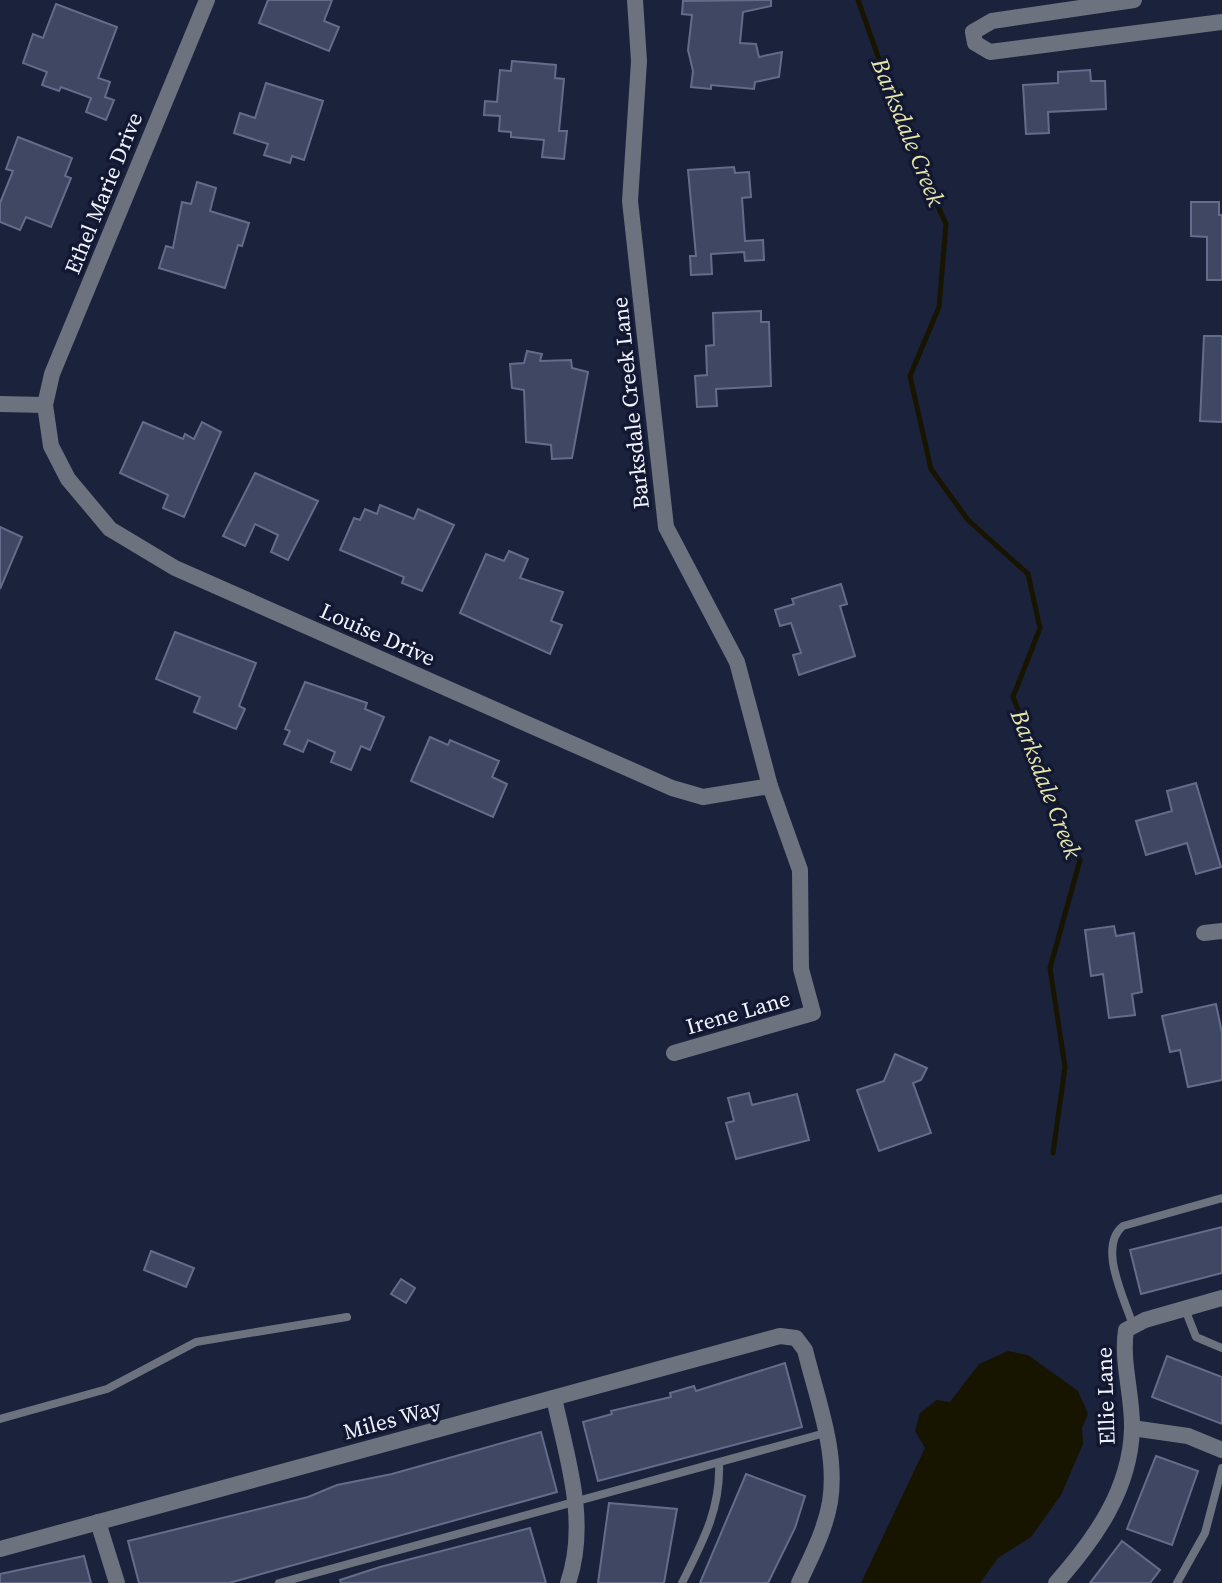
<svg xmlns="http://www.w3.org/2000/svg" width="1222" height="1583" font-family="'Source Serif 4',serif">
<rect width="100%" height="100%" fill="#1b223b"/>
<path fill="#171500" d="M1008 1351 1028 1355 1078 1391 1088 1414 1082 1428 1083 1444 1061 1495 1031 1537 998 1558 980 1583H861L925 1448 915 1431 920 1413 937 1400 950 1402 979 1364Z"/>
<g fill="none" stroke-linecap="round" stroke-linejoin="round">
<path stroke="#171500" stroke-width="5" d="M858 0 908 141 946 224 939 307 910 376 931 469 968 520 1028 574 1040 628 1013 697 1080 860 1050 968 1065 1067 1053 1153"/>
</g>
<g fill="#3f4763" stroke="#636d8b" stroke-width="2">
<path d="M268 0H332L324 21 339 27 329 51 259 23Z"/>
<path d="M771 0V6L743 12 740 43 756 44 759 57 782 52 779 77 755 82 754 89 711 85V89L691 87 693 71 688 50 692 15 682 14 683 1Z"/>
<path d="M56 4 117 27 98 78 110 82 105 97 114 100 106 120 86 112 91 98 61 87 59 91 42 85 47 72 23 63 33 34 43 38Z"/>
<path d="M512 61 556 65 555 78 564 79 559 131H567L564 159 542 157 544 140 511 137V132L499 131 500 116 484 115 485 101 497 102 500 70 511 71Z"/>
<path d="M1090 70 1091 81H1105L1106 109 1048 112 1049 133 1026 134 1023 85 1058 83V72Z"/>
<path d="M266 83 323 101 304 160 292 156 290 163 264 155 268 144 234 133 240 113 255 118Z"/>
<path d="M18 137 72 158 65 176 71 178 51 227 26 217 20 230 0 222V203L13 171 6 169Z"/>
<path d="M734 167 735 173 749 172 751 197 742 198 745 241 763 240 764 260 745 261 744 252 711 254 712 274 691 275 690 256H696L688 170Z"/>
<path d="M197 182 216 188 210 211 249 223 242 246 238 245 225 288 159 268 166 246 173 248 182 202 191 204Z"/>
<path d="M1191 202H1219V215H1222V280H1207V237L1191 236Z"/>
<path d="M761 311V322H769L771 386 716 389 717 406 697 407 695 376 707 375 706 346 714 345 713 313Z"/>
<path d="M1204 336H1222V422L1200 421Z"/>
<path d="M527 351 542 354 540 361 571 360 572 368 588 372 572 458 552 459 551 445 526 442 524 390 512 388 510 364 524 363Z"/>
<path d="M143 422 183 439 185 434 194 439 202 422 221 432 184 517 163 508 168 495 120 473Z"/>
<path d="M255 473 318 501 288 560 271 552 278 535 255 524 245 546 223 536Z"/>
<path d="M380 505 414 519 418 509 454 525 422 591 402 583 404 577 340 550 354 518 360 520 365 509 377 514Z"/>
<path d="M0 527 22 537 0 589Z"/>
<path d="M509 551 528 559 520 578 563 592 551 621 562 625 550 654 460 613 486 554 504 561Z"/>
<path d="M841 584 847 604 840 606 855 656 799 675 793 655 801 653 791 623 780 626 775 610 794 604 792 599Z"/>
<path d="M175 632 256 663 239 706 245 709 236 729 194 712 200 697 156 679Z"/>
<path d="M305 682 367 703 365 709 384 717 370 750 361 746 351 770 331 762 335 752 308 740 303 752 284 744 290 731 285 729Z"/>
<path d="M430 737 448 745 450 740 499 761 492 777 507 784 493 817 411 781Z"/>
<path d="M1196 783 1221 867 1196 874 1187 843 1146 855 1136 821 1172 811 1167 791Z"/>
<path d="M1114 926 1116 936 1134 933 1142 992 1132 994 1135 1015 1109 1018 1103 974 1091 976 1085 930Z"/>
<path d="M1216 1004 1222 1033V1080L1188 1087 1180 1050 1170 1052 1162 1016Z"/>
<path d="M895 1054 927 1068 921 1080 913 1083 931 1133 879 1151 857 1090 884 1081Z"/>
<path d="M749 1093 752 1105 797 1094 809 1140 736 1159 726 1123 734 1121 728 1098Z"/>
<path d="M1222 1227V1273L1141 1294 1130 1250Z"/>
<path d="M151 1251 194 1268 186 1287 144 1270Z"/>
<path d="M401 1279 415 1288 406 1303 391 1294Z"/>
<path d="M1167 1356 1222 1377V1424L1152 1397Z"/>
<path d="M785 1363 802 1427 598 1481 583 1422 612 1414 611 1411 671 1397 670 1393 694 1386 696 1391Z"/>
<path d="M541 1432 557 1492 229 1583H139L128 1541 308 1497 337 1485 392 1474Z"/>
<path d="M1156 1456 1198 1471 1172 1545 1127 1529Z"/>
<path d="M746 1474 805 1496 795 1528 768 1583H700Z"/>
<path d="M609 1503 677 1509 664 1583H598Z"/>
<path d="M530 1528 546 1583H341L340 1580 380 1567Z"/>
<path d="M1122 1541 1160 1570 1150 1583H1090Z"/>
<path d="M84 1556 91 1583H0V1574Z"/>
</g>
<g fill="none" stroke-linecap="round" stroke-linejoin="round">
<g stroke="#6d727f" stroke-width="8">
<path d="M1185 1309 1196 1337 1222 1348"/>
<path d="M1133 1326C1125 1299 1097 1247 1123 1226L1222 1198"/>
<path d="M0 1419 107 1389 196 1342 347 1317"/>
<path d="M279 1583 825 1433"/>
<path d="M682 1583C702 1543 721 1509 719 1463"/>
<path d="M1177 1583 1205 1533 1222 1468"/>
</g>
<g stroke="#6d727f" stroke-width="16">
<path d="M207 0 52 374 45 405 51 446 68 479 110 529 175 568 672 788 703 797 770 786"/>
<path d="M635 0 639 61 630 201 666 527 737 662 770 786 800 870 801 969 813 1013 674 1053"/>
<path d="M1134 0 992 21 973 32 975 43 990 52 1222 22"/>
<path d="M0 404 45 405"/>
<path d="M1204 933 1222 931"/>
<path d="M554 1398C567 1458 589 1522 568 1583"/>
<path d="M1132 1428 1188 1436 1222 1450"/>
<path d="M98 1522 117 1583"/>
<path d="M0 1549 780 1336 796 1338 805 1350C817 1399 838 1452 830 1502 825 1531 811 1557 799 1583"/>
<path d="M1056 1583C1095 1539 1130 1490 1132 1429 1133 1396 1121 1363 1126 1330L1145 1320 1222 1298"/>
</g>
</g>
<g text-anchor="middle" stroke-width="7" stroke-linejoin="round" paint-order="stroke">
<g font-size="22" fill="#f0f3fe" stroke="#121831">
<text transform="translate(103 193) rotate(-68)" y="8">Ethel Marie Drive</text>
<text transform="translate(630 403) rotate(-96)" y="8">Barksdale Creek Lane</text>
<text transform="translate(378 634) rotate(24)" y="8">Louise Drive</text>
<text transform="translate(738 1012) rotate(-16)" y="8">Irene Lane</text>
<text transform="translate(1105 1396) rotate(-92)" y="8">Ellie Lane</text>
<text transform="translate(392 1419) rotate(-15)" y="8">Miles Way</text>
</g>
<g font-size="24" font-style="italic" fill="#e8e7ab" stroke="#121831">
<text transform="translate(908 132) rotate(68)" y="8">Barksdale Creek</text>
<text transform="translate(1046 784) rotate(69)" y="8">Barksdale Creek</text>
</g>
</g>
</svg>
